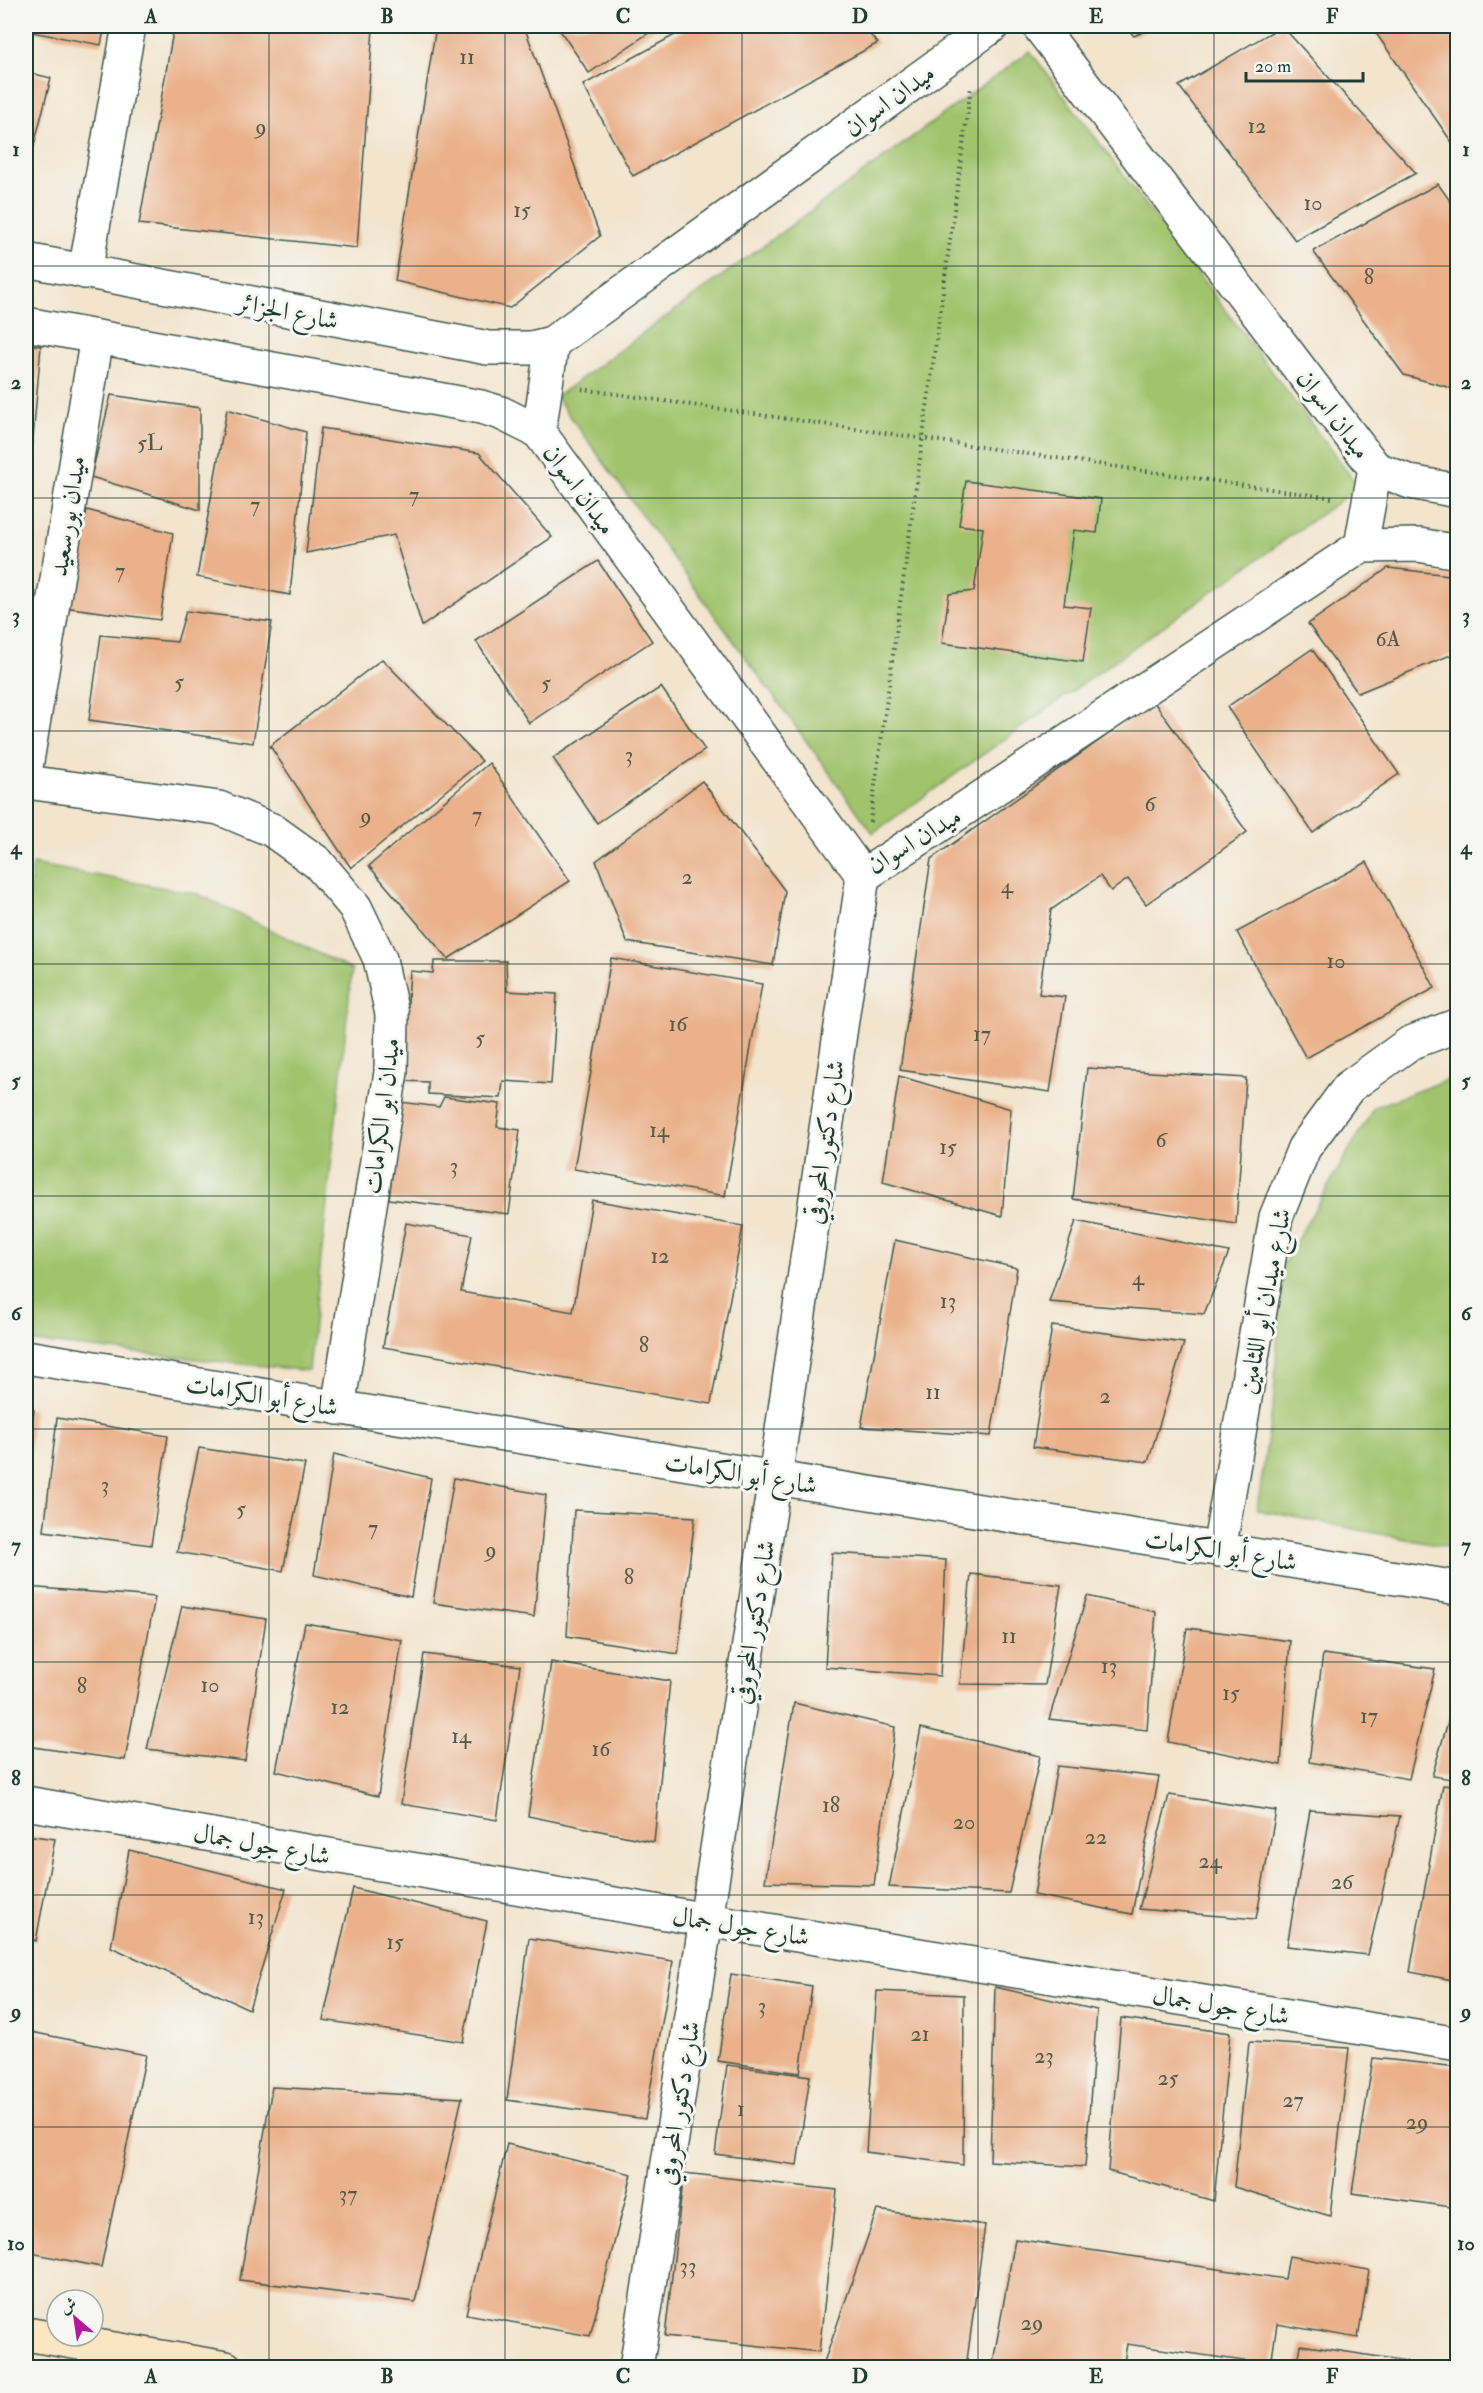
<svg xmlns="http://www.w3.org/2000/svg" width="1483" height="2393" font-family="'IM FELL Double Pica',Amiri,serif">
<rect width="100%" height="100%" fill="#f6f6f2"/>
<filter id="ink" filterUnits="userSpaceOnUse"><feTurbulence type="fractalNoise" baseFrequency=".0167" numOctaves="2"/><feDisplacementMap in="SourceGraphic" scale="12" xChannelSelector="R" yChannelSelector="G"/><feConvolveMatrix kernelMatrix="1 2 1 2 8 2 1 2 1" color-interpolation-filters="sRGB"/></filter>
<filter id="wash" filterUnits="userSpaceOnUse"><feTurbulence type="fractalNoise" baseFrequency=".008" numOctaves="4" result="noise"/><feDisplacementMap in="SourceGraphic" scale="24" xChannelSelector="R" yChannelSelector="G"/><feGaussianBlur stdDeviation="1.35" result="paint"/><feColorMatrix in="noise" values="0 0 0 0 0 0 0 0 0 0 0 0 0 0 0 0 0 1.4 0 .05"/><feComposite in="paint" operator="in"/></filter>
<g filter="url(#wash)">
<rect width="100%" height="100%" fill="#f2e4cd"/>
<g fill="#a0c36c" stroke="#608050" stroke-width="1.5">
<path d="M1030 51 1359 487 873 833 556 397Z"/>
<path d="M33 864 198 894 352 970 309 1371 26 1341V918Z"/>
<path d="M1457 1076V1549L1257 1510 1274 1396 1282 1266 1374 1107Z"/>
</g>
<g id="blocks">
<g fill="#eab18a">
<path d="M26 26H105L101 45 26 31Z"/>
<path d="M174 26H352L373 29 357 248 139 224Z"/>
<path d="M436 26H524L600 236 510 308 395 281Z"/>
<path d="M557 26H659L589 73Z"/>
<path d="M691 26H861L878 43 633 176 583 85Z"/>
<path d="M1125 26H1155L1134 36Z"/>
<path d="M1282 26 1416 173 1295 240 1179 86Z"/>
<path d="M1371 26H1458V151Z"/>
<path d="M26 72 51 78 26 177Z"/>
<path d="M1438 184 1458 212V390L1404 375 1313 251Z"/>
<path d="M26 344 41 346 30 473 26 472Z"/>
<path d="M111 395 200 408V510L91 477Z"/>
<path d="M227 409 306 432 290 595 197 577Z"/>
<path d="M321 428 479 453 552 537 422 626 394 535 306 553Z"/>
<path d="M966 481 1101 499 1097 533 1074 530 1064 605 1091 608 1083 662 942 643 949 594 974 591 983 528 959 525Z"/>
<path d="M87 510 173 533 160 620 64 607Z"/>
<path d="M598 561 652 641 529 723 476 641Z"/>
<path d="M1388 568 1458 576V652L1358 693 1308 624Z"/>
<path d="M186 611 272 622 253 743 89 720 101 635 177 642Z"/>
<path d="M1312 649 1399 774 1313 833 1227 707Z"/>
<path d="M382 659 482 761 351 868 270 746Z"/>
<path d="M661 687 705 750 597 823 553 758Z"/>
<path d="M1154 702 1247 832 1146 904 1128 879 1111 891 1100 876 1051 910 1039 994 1065 997 1050 1092 900 1070 931 859Z"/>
<path d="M489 763 570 881 448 959 369 866Z"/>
<path d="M702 781 785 891 773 965 627 942 596 861Z"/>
<path d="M1367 862 1435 988 1306 1058 1237 932Z"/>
<path d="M611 958 762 984 725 1196 574 1169Z"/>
<path d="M434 961H506L507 991 557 994 551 1084 503 1081 501 1098 428 1094V1082L403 1081 410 971 433 973Z"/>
<path d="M1087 1068 1246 1078 1236 1224 1073 1199Z"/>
<path d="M899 1076 1011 1109 1002 1216 883 1182Z"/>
<path d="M444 1097 500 1104 497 1127 520 1130 509 1214 389 1199 401 1102 439 1107Z"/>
<path d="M592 1200 743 1226 711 1404 383 1347 406 1223 472 1235 461 1292 573 1312Z"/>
<path d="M1076 1221 1229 1252 1204 1314 1049 1302Z"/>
<path d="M895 1240 1017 1268 991 1436 861 1427Z"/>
<path d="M1052 1326 1184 1343 1148 1462 1033 1447Z"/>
<path d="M26 1408 34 1410 27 1469H26Z"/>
<path d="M57 1418 168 1436 151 1545 44 1531Z"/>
<path d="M199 1448 305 1464 283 1571 177 1552Z"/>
<path d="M334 1454 431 1478 411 1597 314 1575Z"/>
<path d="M454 1478 546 1495 534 1617 433 1603Z"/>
<path d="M574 1510 695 1517 678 1654 567 1636Z"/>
<path d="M832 1553 946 1560 940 1676 825 1667Z"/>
<path d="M971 1574 1061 1585 1045 1685 960 1684Z"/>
<path d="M26 1587 155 1597 125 1760 26 1746Z"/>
<path d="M1087 1596 1156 1612 1147 1730 1049 1719Z"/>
<path d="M182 1606 266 1619 245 1761 147 1749Z"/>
<path d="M305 1623 402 1640 378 1796 276 1771Z"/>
<path d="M1187 1628 1290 1641 1281 1765 1168 1742Z"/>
<path d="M424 1654 520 1666 497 1820 401 1804Z"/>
<path d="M1323 1654 1435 1669 1409 1779 1309 1762Z"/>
<path d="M551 1662 670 1681 654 1842 528 1816Z"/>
<path d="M1458 1688V1780L1432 1776Z"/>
<path d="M794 1703 895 1727 874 1885 765 1882Z"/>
<path d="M921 1728 1040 1756 1009 1893 889 1887Z"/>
<path d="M1057 1766 1159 1777 1132 1914 1034 1895Z"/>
<path d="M1443 1785 1458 1787V1981L1410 1972Z"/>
<path d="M1169 1795 1276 1811 1256 1919 1139 1909Z"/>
<path d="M1310 1810 1400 1816 1368 1955 1287 1946Z"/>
<path d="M26 1835 55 1839 36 1941 26 1938Z"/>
<path d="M129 1850 286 1889 249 2009 111 1947Z"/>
<path d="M353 1888 487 1921 463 2042 323 2020Z"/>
<path d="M529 1938 673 1961 645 2119 507 2100Z"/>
<path d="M731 1974 812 1986 800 2073 718 2061Z"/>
<path d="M995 1987 1097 2010 1085 2167 990 2161Z"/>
<path d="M877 1991 964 1995 963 2165 866 2152Z"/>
<path d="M1121 2018 1230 2033 1214 2201 1108 2171Z"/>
<path d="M26 2031 146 2055 101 2267 26 2252Z"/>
<path d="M1249 2042 1349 2048 1330 2216 1234 2187Z"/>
<path d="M1373 2058 1458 2067V2208L1352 2193Z"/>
<path d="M727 2065 810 2076 797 2165 715 2154Z"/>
<path d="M272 2087 462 2098 415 2302 240 2280Z"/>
<path d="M507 2144 632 2174 590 2336 466 2314Z"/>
<path d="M684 2173 837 2190 819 2352 665 2336Z"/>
<path d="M877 2210 985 2225 966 2368H822Z"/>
<path d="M1015 2239 1285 2279 1289 2256 1369 2270 1358 2338 1277 2324 1271 2365 1127 2344 1123 2368H992Z"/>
<path d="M1301 2345 1406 2361 1405 2368H1297Z"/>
</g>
</g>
</g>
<g filter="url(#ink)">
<use href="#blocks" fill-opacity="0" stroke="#3f564b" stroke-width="1.5"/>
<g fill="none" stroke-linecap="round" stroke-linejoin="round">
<defs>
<g id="street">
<path d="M992 26 552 343 539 432 863 876 1361 546 1375 468 1039 26"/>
<path d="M26 260 488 348H531L552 343"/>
<path d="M85 272 129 26"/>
<path d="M26 324 481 407 501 413 539 432"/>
<path d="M1375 468 1410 482 1458 491"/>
<path d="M1361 546 1419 545 1458 552"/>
<path d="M26 767 97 337"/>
<path d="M26 782 219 808 272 830 318 863 355 907 380 959 392 1014 391 1072 338 1408"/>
<path d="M26 1357 1458 1588"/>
<path d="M1219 1550 1276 1217 1304 1148 1349 1087 1410 1043 1458 1025"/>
<path d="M26 1803 707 1920 1458 2044"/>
<path d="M636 2368 775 1478 863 876"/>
</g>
<path id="secondary" d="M26 2334 226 2368"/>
</defs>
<use href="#street" stroke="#3f564b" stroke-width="36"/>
<use href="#secondary" stroke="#3f564b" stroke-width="36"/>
<g stroke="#3f564b" stroke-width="4" stroke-dasharray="1.5 4.5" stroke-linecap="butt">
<path d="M582 389 1332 498"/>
<path d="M870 822 971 87"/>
</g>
<use href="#street" stroke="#fff" stroke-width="33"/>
<use href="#secondary" stroke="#fbe6c4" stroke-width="33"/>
</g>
</g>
<path fill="none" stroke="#1f3d34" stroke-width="1.5" stroke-opacity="0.55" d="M269 26V2368M505 26V2368M742 26V2368M978 26V2368M1214 26V2368M26 266H1458M26 498H1458M26 731H1458M26 964H1458M26 1196H1458M26 1429H1458M26 1662H1458M26 1895H1458M26 2127H1458"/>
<g text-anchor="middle" stroke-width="6" stroke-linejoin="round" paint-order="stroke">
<g font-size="22" fill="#525a4a">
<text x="467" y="64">11</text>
<text x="1257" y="133">12</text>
<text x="261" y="134">9</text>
<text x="1313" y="210">10</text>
<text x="522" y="217">15</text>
<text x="1369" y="284">8</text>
<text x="150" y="450">5L</text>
<text x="414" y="502">7</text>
<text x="255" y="512">7</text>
<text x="120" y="578">7</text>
<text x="1388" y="646">6A</text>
<text x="179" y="689">5</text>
<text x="546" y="690">5</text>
<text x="629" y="762">3</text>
<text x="1150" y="811">6</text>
<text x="477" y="822">7</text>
<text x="366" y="823">9</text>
<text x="687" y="884">2</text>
<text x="1007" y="893">4</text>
<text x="1336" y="968">10</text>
<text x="678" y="1031">16</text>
<text x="982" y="1041">17</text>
<text x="480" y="1045">5</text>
<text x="659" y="1137">14</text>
<text x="1161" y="1147">6</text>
<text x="948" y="1154">15</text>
<text x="454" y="1173">3</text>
<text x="660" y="1263">12</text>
<text x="1138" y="1285">4</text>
<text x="948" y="1308">13</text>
<text x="644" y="1352">8</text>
<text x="933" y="1399">11</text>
<text x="1105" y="1403">2</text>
<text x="105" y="1492">3</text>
<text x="241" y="1516">5</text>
<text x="373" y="1535">7</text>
<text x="491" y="1557">9</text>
<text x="629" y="1584">8</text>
<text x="1009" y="1643">11</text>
<text x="1109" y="1673">13</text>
<text x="210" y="1692">10</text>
<text x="82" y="1693">8</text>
<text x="1231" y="1700">15</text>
<text x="340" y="1714">12</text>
<text x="1369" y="1723">17</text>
<text x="461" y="1743">14</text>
<text x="601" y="1756">16</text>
<text x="831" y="1812">18</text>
<text x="964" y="1829">20</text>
<text x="1096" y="1844">22</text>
<text x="1210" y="1868">24</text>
<text x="1342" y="1889">26</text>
<text x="256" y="1924">13</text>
<text x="395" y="1949">15</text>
<text x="762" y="2013">3</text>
<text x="920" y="2041">21</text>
<text x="1044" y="2063">23</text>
<text x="1168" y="2085">25</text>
<text x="1293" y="2107">27</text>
<text x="741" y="2116">1</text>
<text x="1417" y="2129">29</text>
<text x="348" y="2201">37</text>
<text x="688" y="2273">33</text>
<text x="1032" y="2330">29</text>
</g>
<g font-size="26" fill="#1f3d34" stroke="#f6f6f2">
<text transform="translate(889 100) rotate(-36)" y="9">ميدان اسوان</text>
<text transform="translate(288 311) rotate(11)" y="9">شارع الجزائر</text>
<text transform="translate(1334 414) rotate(53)" y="9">ميدان اسوان</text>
<text transform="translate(580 489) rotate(54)" y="9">ميدان اسوان</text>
<text transform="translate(67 516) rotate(-81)" y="9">ميدان بورسعيد</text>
<text transform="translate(914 840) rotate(-31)" y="9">ميدان اسوان</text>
<text transform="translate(381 1116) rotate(-83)" y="9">ميدان ابو الكرامات</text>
<text transform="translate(824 1142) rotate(-82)" y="9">شارع دكتور المحروقي</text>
<text transform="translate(1264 1301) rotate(-79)" y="9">شارع ميدان أبو اللثامين</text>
<text transform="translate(262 1395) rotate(9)" y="9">شارع أبو الكرامات</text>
<text transform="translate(741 1473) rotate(9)" y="9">شارع أبو الكرامات</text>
<text transform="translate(1221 1550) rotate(9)" y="9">شارع أبو الكرامات</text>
<text transform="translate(753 1622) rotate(-81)" y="9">شارع دكتور المحروقي</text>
<text transform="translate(262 1844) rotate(10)" y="9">شارع جول جمال</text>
<text transform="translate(741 1926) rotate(9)" y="9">شارع جول جمال</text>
<text transform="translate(1221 2005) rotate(9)" y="9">شارع جول جمال</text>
<text transform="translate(678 2103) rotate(-81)" y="9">شارع دكتور المحروقي</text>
</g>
</g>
<rect width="1483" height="2393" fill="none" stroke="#f6f6f2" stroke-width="66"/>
<g transform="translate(75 2318) rotate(331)"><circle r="28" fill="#f6f6f2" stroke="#a0aca6" stroke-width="1.5"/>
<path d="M0-4.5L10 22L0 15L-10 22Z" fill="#b5179e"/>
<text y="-9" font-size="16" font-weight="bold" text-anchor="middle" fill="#1f3d34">ش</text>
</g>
<path d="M1246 72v9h117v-9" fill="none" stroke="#1f3d34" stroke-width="3"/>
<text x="1255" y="72" font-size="18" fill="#1f3d34" stroke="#f6f6f2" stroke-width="4.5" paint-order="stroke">20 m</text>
<rect x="33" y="33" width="1417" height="2327" fill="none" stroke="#1f3d34" stroke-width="2"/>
<g font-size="20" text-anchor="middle" font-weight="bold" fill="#1f3d34">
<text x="151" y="23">A</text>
<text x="387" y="23">B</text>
<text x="623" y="23">C</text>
<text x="860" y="23">D</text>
<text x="1096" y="23">E</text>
<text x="1332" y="23">F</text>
<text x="16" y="156">1</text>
<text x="1466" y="156">1</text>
<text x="16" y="389">2</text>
<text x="1466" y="389">2</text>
<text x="16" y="622">3</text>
<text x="1466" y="622">3</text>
<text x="16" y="854">4</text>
<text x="1466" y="854">4</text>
<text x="16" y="1087">5</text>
<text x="1466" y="1087">5</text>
<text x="16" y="1320">6</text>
<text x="1466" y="1320">6</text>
<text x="16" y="1552">7</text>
<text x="1466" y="1552">7</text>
<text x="16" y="1785">8</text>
<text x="1466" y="1785">8</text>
<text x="16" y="2018">9</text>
<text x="1466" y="2018">9</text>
<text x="16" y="2250">10</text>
<text x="1466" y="2250">10</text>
<text x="151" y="2383">A</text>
<text x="387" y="2383">B</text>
<text x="623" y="2383">C</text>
<text x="860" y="2383">D</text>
<text x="1096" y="2383">E</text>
<text x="1332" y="2383">F</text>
</g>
</svg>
